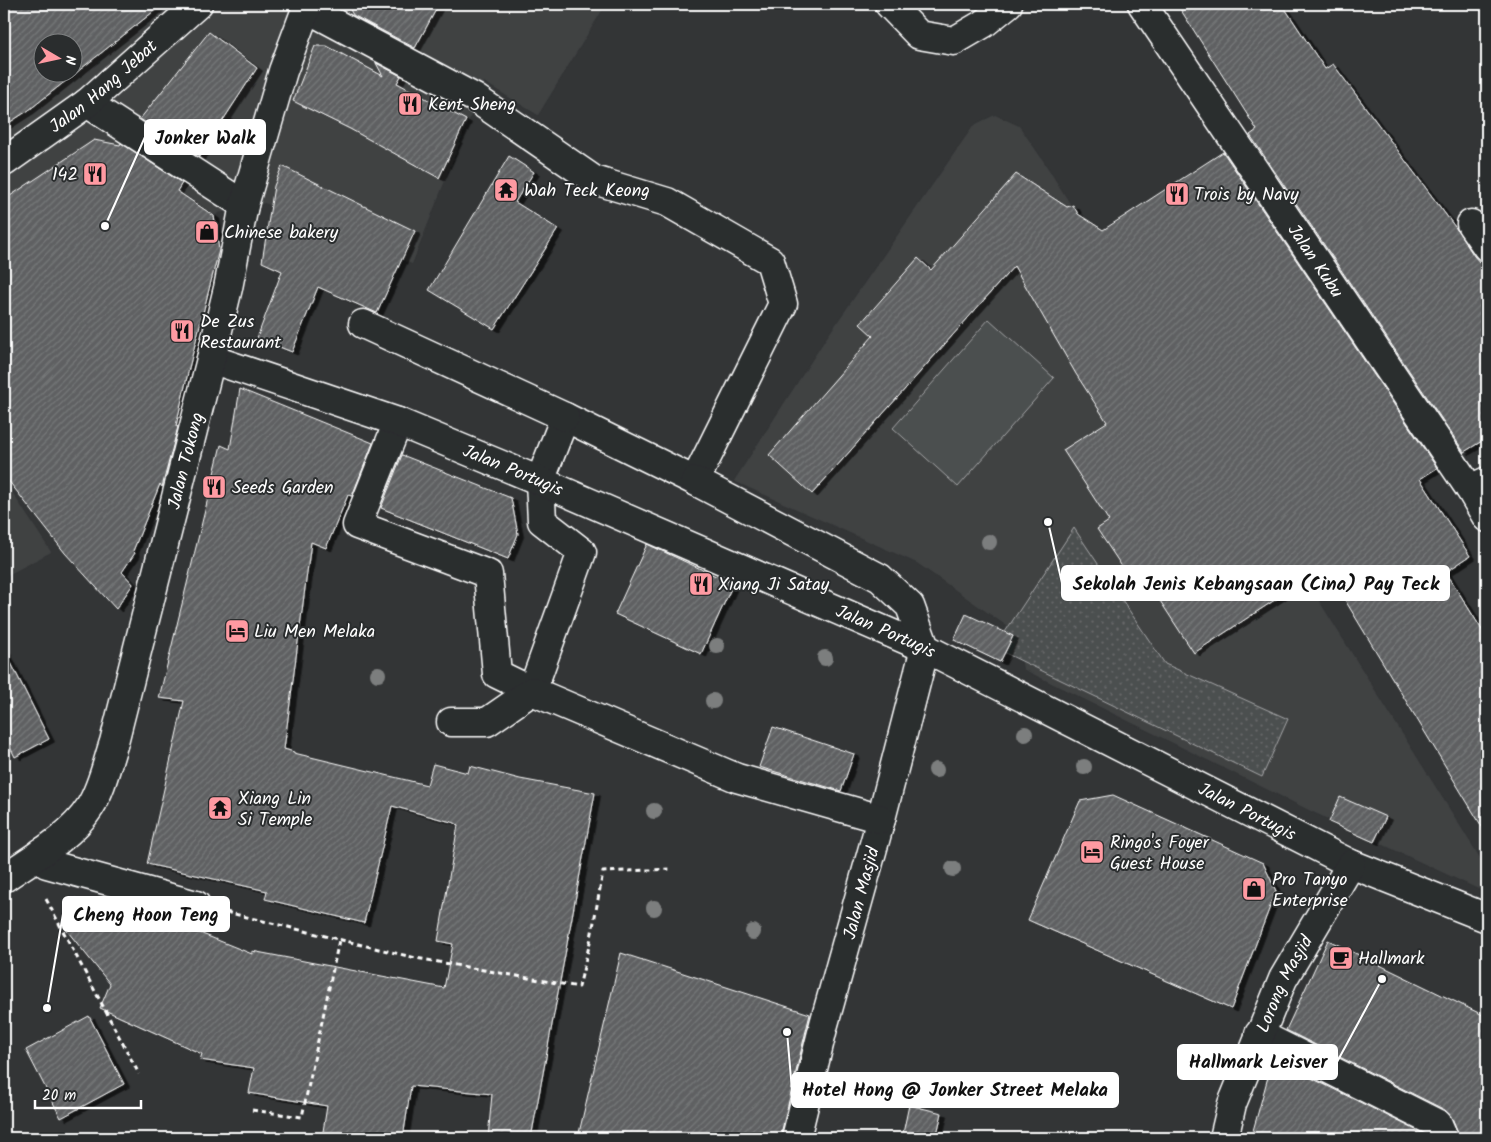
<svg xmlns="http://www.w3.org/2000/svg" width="1491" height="1142" font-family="Kalam,sans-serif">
<defs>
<pattern id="grass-dots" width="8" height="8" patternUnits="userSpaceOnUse" patternTransform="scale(1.25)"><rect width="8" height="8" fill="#4c4f50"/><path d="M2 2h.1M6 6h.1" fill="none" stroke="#67696a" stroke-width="1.8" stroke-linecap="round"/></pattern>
<pattern id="building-hatch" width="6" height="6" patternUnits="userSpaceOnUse" patternTransform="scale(1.25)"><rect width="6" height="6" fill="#5f6162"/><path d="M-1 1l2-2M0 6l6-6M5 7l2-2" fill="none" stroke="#77797a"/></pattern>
<filter id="shadow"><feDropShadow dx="5.5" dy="3" stdDeviation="0" flood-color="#0009"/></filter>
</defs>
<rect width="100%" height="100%" fill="#333536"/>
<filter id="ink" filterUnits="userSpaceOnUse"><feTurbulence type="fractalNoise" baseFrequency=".02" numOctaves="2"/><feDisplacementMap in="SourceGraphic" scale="10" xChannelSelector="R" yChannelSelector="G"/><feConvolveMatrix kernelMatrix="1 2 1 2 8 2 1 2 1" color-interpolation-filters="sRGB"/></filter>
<g filter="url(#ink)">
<g fill="#404243" fill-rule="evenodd">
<path d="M4 4H606L538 115 484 82 412 264 265 203 218 213 4 438ZM42 42H72V72H42Z"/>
<path d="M995 115 1019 126 1042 159 1487 869V893L1311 811 1023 669 1017 633 917 563 734 481 825 340 974 125Z"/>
<path d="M4 480 51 552 4 577Z"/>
</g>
<path fill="url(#grass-dots)" stroke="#a6a7a8" d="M1074 528 1165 664 1288 719 1262 777 1005 653 1013 636 1005 632Z"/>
<path fill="#4c4f50" stroke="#a6a7a8" d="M989 319 1054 378 958 487 893 428Z"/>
<g fill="url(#building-hatch)" stroke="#fff" fill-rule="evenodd" filter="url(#shadow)">
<path d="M4 4H163L29 110 4 126ZM42 42H72V72H42Z"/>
<path d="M347 4H439L415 48 353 15Z"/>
<path d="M1177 4H1282L1325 69 1333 64 1458 231 1474 256 1487 271V438L1464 452 1250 135 1257 130Z"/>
<path d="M209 32 257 68 199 157 140 119Z"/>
<path d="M315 46H327L383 76 376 63 401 76 397 83 466 120 439 178 350 129 293 101Z"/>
<path d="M94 140 120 145 121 143 182 183 177 191 214 216 219 250 189 368 176 426 178 427 162 487 160 484 133 551 135 553 122 572 133 584 116 609 65 553 4 475V200Z"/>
<path d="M1223 152 1437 468 1420 479 1470 556 1446 572 1487 638V835L1325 567 1194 653 1138 567 1127 574 1097 529 1109 521 1063 450 1107 422 1076 374 1014 266 812 494 769 455 873 336 860 324 918 258 931 270 1016 174 1067 207 1073 205 1078 214 1103 230Z"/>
<path d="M509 156 534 172 515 202 558 229 494 329 429 290Z"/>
<path d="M282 166 415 231 377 313 318 287 292 352 257 338 282 271 262 262 274 186Z"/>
<path d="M240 389 373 443 352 496 348 495 326 548 311 542 284 749 294 752V753L427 785 433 764 468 773 470 766 520 779 595 793 531 1138H488L492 1094 411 1086 403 1138H322L327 1106 249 1093 254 1068 200 1060 202 1054 100 1008 110 984 64 927 75 898 135 928 143 910 252 954V951L444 988 453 944 438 941 458 825 455 823 392 806 364 923 265 899 267 891 147 864 184 701 159 698 221 445 230 449Z"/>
<path d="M402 455 511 498 518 534 508 559 381 508Z"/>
<path d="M647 544 733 584 701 654 615 614Z"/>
<path d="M966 614 1013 636 1000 662 954 640Z"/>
<path d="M4 649 49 739 15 757 4 735Z"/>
<path d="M773 727 854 754 841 791 759 767Z"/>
<path d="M1113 795 1263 863 1276 891 1231 1009 1028 920 1080 801Z"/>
<path d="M1340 797 1386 817 1374 842 1329 822Z"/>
<path d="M1328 940 1487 1017V1138H1459L1458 1132 1452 1118 1445 1110 1286 1030Z"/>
<path d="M621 953 810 1014 780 1138H612L579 1133Z"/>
<path d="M89 1016 124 1084 61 1118 26 1050Z"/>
<path d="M1273 1059 1426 1135 1427 1138H1251Z"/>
<path d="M909 1105 942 1113 936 1138H902Z"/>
</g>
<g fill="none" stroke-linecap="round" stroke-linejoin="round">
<defs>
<g id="minor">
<path d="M889 4 919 35 954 41 983 24 1008 4"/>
<path d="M306 8 475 98 594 180 667 202 770 261 783 304 695 481 565 417 540 481 542 521 582 552 532 691 497 674 488 574 357 525 398 422"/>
<path d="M87 103 244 205"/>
<path id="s1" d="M4 162 87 103 198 4"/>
<path d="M1471 224 1487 247"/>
<path d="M363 324 565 417"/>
<path id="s2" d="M211 359 398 422 540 481 925 648 1351 864 1487 918"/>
<path d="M695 481 880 578 910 606 925 648 881 819 824 1024 796 1138"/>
<path d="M1470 489 1487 481"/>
<path d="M451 722H487L532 691 737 778 881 819"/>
<path d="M42 852 47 864 196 905"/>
<path id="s3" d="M4 878C33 858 71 837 90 807 102 788 107 763 114 742L211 359 228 288 244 205 283 71 308 4"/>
<path d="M1259 1034 1438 1124 1444 1138"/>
<path id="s4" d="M1224 1138 1232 1104 1283 979 1351 864"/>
</g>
<g id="major">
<path id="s5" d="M1142 4 1470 489 1487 518"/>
</g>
</defs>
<use href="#minor" stroke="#fff" stroke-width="31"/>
<use href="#major" stroke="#fff" stroke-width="31"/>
<g stroke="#fff" stroke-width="3" stroke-dasharray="5 4" stroke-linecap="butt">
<path d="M46 899 139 1074"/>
<path d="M226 912 416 958 579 987 591 938 603 872 672 869"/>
<path d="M252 1110 302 1117 339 940"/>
</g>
<use href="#minor" stroke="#2a2d2e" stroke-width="28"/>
<use href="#major" stroke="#2a2d2e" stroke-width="28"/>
</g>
<g fill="#7c7e7e">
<circle cx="989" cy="542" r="8"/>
<circle cx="717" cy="646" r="8"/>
<circle cx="825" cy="658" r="8"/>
<circle cx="378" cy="674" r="8"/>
<circle cx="713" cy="701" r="8"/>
<circle cx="1025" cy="734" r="8"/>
<circle cx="1084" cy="767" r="8"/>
<circle cx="936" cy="770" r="8"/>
<circle cx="654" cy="811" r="8"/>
<circle cx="953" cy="869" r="8"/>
<circle cx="654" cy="908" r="8"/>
<circle cx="753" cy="932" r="8"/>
</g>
</g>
<defs>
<symbol id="restaurant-square" viewBox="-11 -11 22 22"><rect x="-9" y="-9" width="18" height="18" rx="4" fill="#ff9aa2" stroke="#2a2d2e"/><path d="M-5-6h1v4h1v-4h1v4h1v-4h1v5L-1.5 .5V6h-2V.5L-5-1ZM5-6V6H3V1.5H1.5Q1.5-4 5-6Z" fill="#111"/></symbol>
<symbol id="temple-square" viewBox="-11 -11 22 22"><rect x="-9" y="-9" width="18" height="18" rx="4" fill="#ff9aa2" stroke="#2a2d2e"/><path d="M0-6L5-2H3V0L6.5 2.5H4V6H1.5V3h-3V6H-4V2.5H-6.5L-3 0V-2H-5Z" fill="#111"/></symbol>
<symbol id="shop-square" viewBox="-11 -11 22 22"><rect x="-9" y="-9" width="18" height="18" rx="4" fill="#ff9aa2" stroke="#2a2d2e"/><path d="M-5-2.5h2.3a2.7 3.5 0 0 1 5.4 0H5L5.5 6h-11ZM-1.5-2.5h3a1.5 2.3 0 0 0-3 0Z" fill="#111"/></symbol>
<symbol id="hotel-square" viewBox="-11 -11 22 22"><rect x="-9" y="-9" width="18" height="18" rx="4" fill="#ff9aa2" stroke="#2a2d2e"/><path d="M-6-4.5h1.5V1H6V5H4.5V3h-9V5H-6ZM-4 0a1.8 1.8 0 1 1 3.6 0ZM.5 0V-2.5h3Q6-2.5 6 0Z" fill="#111"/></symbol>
<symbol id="cafe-square" viewBox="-11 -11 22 22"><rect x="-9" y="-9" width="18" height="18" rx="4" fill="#ff9aa2" stroke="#2a2d2e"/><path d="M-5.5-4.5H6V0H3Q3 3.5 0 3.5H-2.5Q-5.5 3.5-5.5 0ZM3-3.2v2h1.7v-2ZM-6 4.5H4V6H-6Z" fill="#111"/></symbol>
</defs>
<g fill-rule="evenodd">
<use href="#restaurant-square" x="396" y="90" width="28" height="28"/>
<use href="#restaurant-square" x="81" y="160" width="28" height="28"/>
<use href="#temple-square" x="492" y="176" width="28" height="28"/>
<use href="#restaurant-square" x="1163" y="180" width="28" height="28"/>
<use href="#shop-square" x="193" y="218" width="28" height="28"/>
<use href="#restaurant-square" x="168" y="317" width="28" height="28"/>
<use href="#restaurant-square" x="200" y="473" width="28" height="28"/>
<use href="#restaurant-square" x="687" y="570" width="28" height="28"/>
<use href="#hotel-square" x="223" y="617" width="28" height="28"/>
<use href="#temple-square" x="206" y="794" width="28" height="28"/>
<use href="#hotel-square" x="1078" y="838" width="28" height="28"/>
<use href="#shop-square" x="1240" y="875" width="28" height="28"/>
<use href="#cafe-square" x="1327" y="944" width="28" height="28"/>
</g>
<g text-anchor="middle" stroke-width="4" stroke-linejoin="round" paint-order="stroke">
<g font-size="18" fill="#fff" stroke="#2a2d2e">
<text dy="6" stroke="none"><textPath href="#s1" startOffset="125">Jalan Hang Jebat</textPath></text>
<text dy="6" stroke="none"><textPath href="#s5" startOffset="310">Jalan Kubu</textPath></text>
<text dy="6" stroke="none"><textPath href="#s3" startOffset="472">Jalan Tokong</textPath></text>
<text dy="6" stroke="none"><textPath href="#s2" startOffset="322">Jalan Portugis</textPath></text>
<text dy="6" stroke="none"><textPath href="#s2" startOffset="728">Jalan Portugis</textPath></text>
<text dy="6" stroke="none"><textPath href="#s2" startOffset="1132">Jalan Portugis</textPath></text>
<text transform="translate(861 893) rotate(-75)" y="6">Jalan Masjid</text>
<text dy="6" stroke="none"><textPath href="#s4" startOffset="166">Lorong Masjid</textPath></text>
</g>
<g font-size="18" fill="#fff" stroke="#2a2d2e" text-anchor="start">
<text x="428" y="110">Kent Sheng</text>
<text x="78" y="180" text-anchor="end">142</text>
<text x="524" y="196">Wah Teck Keong</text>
<text x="1194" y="200">Trois by Navy</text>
<text x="224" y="238">Chinese bakery</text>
<text x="200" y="327">De Zus<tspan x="200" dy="21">Restaurant</tspan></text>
<text x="232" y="493">Seeds Garden</text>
<text x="718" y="590">Xiang Ji Satay</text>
<text x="254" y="637">Liu Men Melaka</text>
<text x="238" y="804">Xiang Lin<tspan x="238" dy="21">Si Temple</tspan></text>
<text x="1110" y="848">Ringo's Foyer<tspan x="1110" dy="21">Guest House</tspan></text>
<text x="1272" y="885">Pro Tanyo<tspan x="1272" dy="21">Enterprise</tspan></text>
<text x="1358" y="964">Hallmark</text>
</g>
</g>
<path fill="none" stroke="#fff" stroke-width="2" d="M105 226L145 137M1048 522L1062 583M47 1008L63 914M1382 979L1337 1062M787 1032L792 1090"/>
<g fill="#fff" stroke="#2a2d2e" stroke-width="2">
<circle cx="105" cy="226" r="5"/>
<circle cx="1048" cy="522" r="5"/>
<circle cx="47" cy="1008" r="5"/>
<circle cx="1382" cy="979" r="5"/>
<circle cx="787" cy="1032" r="5"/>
</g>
<g fill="#fff" stroke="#fff" stroke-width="2">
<rect x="145" y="120" width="120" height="34" rx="5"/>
<rect x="1062" y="566" width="387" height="34" rx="5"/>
<rect x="63" y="897" width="166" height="34" rx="5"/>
<rect x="1178" y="1045" width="159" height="34" rx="5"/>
<rect x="792" y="1073" width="326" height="34" rx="5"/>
</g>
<g font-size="19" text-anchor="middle" font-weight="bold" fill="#111">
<text x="205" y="144">Jonker Walk</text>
<text x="1256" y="590">Sekolah Jenis Kebangsaan (Cina) Pay Teck</text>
<text x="146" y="921">Cheng Hoon Teng</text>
<text x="1258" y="1068">Hallmark Leisver</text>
<text x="955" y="1096">Hotel Hong @ Jonker Street Melaka</text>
</g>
<rect width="1491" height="1142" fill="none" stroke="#2a2d2e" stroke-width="20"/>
<rect x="10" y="10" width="1471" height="1122" fill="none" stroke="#fff" stroke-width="2" filter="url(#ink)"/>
<g transform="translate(58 58) rotate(99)"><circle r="24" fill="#2a2d2e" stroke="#7f8182"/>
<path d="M0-4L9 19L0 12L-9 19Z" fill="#ff9aa2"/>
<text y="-8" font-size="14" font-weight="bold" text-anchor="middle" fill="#ffffff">N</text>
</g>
<path d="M35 1100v8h106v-8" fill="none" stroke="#ffffff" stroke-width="2.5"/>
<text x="42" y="1100" font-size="15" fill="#ffffff" stroke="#2a2d2e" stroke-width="4" paint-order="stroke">20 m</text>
</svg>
